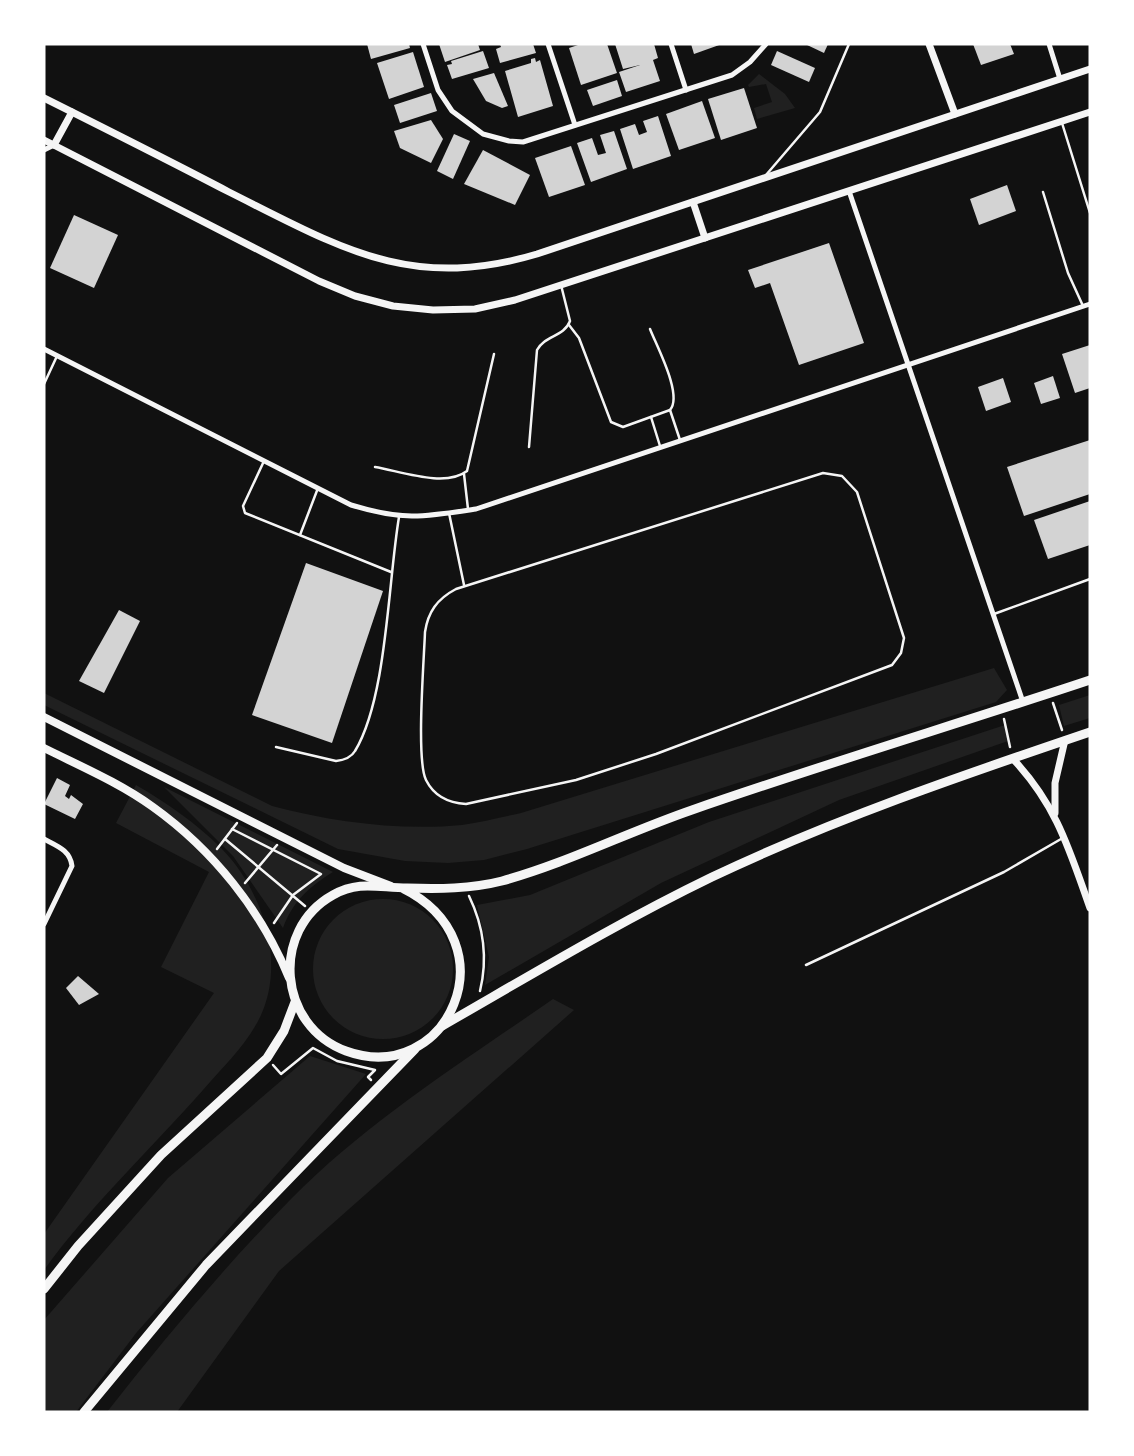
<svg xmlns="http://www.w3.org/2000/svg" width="1134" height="1456" font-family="'DM Sans',sans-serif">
<rect width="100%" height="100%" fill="#111"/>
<g fill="#202020">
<path d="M759 74 785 94 795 108 757 119 754 108 772 102 766 84 749 87 748 85Z"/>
<path d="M994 668 1007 690 996 702 527 849 484 860 448 863 405 861 338 849 44 705V693L272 806C332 822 401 831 462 825 482 822 502 817 521 813Z"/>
<path d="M1090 695V718L1064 726 1059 705Z"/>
<path d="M1005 725 1008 741 839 800 661 883 485 985 489 957 477 905 530 895 709 822Z"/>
<path d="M136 785C167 803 196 823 221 848 262 889 286 961 261 1015 247 1045 224 1065 203 1090 150 1150 91 1205 44 1270V1234L214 993 161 967 209 872 116 823Z"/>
<path d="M164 787 333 872C309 887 293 901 283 928L233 856Z"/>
<circle cx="383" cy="969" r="70"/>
<path d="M553 999 574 1010 279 1271 177 1412H107C165 1338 225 1266 291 1199 367 1122 464 1061 553 999Z"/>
<path d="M310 1056 366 1074 137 1332 76 1412H44V1320L168 1178Z"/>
</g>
<g fill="#d3d3d3">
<path d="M367 44H409L410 48 371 59Z"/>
<path d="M439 44H478L480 50 445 62Z"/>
<path d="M500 44H533L536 53 500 63 496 49 501 47Z"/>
<path d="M581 44H607L617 73 581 85 569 48Z"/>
<path d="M615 44H654L658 58 653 60 660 81 626 92 619 72 640 65 623 69Z"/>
<path d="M691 44H722L694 54Z"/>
<path d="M805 44H828L824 53Z"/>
<path d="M973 44H1010L1014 54 981 65Z"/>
<path d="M483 51 489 68 452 79 447 65 452 64 451 61Z"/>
<path d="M777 51 815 68 809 82 771 65Z"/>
<path d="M413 52 424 87 389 99 377 63Z"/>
<path d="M535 58 536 62 540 60 553 106 518 117 505 71 531 63V59Z"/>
<path d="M494 73 508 106 502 108 486 101 473 79Z"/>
<path d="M617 80 622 96 593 106 587 90Z"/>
<path d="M744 88 757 128 721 140 708 99Z"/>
<path d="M431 93 437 111 400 123 394 105Z"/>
<path d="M702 101 715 138 679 150 666 114Z"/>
<path d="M658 116 671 156 633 169 620 129 635 124 639 135 647 132 643 121Z"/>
<path d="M431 120 443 139 431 163 400 148 394 131Z"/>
<path d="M614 131 627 169 591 182 577 143 592 138 598 155 606 153 600 135Z"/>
<path d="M454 134 470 141 453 179 437 171Z"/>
<path d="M571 146 585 185 549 197 535 158Z"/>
<path d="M483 150 530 175 515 205 464 184Z"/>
<path d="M1007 185 1016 211 979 225 970 199Z"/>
<path d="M74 215 118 235 94 288 50 268Z"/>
<path d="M829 243 864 343 799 365 770 283 755 288 748 270Z"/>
<path d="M1090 345V388L1075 393 1062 354Z"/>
<path d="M1053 376 1060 398 1041 404 1034 383Z"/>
<path d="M1003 378 1011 402 986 411 978 387Z"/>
<path d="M1090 440V494L1024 516 1007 467Z"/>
<path d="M1090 501V545L1048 559 1034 520Z"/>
<path d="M306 563 383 591 332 743 252 715Z"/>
<path d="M119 610 140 621 104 693 79 681Z"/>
<path d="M57 778 70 785 65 796 69 799 71 795 83 804 75 819 44 804Z"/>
<path d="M78 976 99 994 79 1005 66 988Z"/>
</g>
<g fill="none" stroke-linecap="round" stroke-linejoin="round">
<g stroke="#f5f5f5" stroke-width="2.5">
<path d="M1053 703 1062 730"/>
<path d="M1004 719 1010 747"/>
<path d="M232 829 321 874 293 895 274 923"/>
<path d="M225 839 305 906"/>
<path d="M217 849 237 823"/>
<path d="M245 883 277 845"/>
<path d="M469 896C484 927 488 958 480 991"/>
<path d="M273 1065 281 1074 313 1048 337 1061 375 1070 368 1077 371 1080"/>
</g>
<g stroke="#f5f5f5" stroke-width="2.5">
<path d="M1062 123 1090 213"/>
<path d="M766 175 820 112 849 44"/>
<path d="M1043 192 1068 273 1083 306"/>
<path d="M569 325 579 338 611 422 623 427 670 410C683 395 657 347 650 329"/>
<path d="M44 384 57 356"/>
<path d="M670 410 680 440"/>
<path d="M651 417 660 446"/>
<path d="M529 447 537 350C545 335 564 337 570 321L561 285"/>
<path d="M264 461 243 506 245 513 391 572"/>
<path d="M375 467C400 471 445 488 467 471L494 354"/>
<path d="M823 473 842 476 857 492 904 638 901 653 892 665 656 754 576 780 466 804C449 803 434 796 426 780 416 760 424 660 425 632 428 612 437 599 456 589Z"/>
<path d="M464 474 468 509"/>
<path d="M449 513 464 585"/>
<path d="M300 535 318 488"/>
<path d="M994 614 1090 579"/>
<path d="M276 747 336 761C344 760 351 758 355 751 387 698 388 582 399 517"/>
<path d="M806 965 1004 872 1061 839"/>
</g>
<g stroke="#f5f5f5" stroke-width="5">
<path d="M423 44 438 90 452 111 483 134 509 141 523 142 732 75 750 62 766 44"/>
<path d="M548 44 575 125"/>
<path d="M671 44 686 90"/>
<path d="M1049 44 1060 79"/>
<path d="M44 150 54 145"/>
<path d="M849 191 1023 702"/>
<path d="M44 349 351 505C403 521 424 517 476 509L1090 304"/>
<path d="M44 839C57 846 70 850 72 866L44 924"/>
</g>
<g stroke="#f5f5f5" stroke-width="7">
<path d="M929 44 955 114"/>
<path d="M44 98C106 129 168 160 229 192 339 247 410 292 537 254L1090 69"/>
<path d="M44 140 319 281 355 296 393 306 433 310 475 309 515 300 1090 112"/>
<path d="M54 145 72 112"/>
<path d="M693 202 705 238"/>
<path d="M1013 759C1057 806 1069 849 1090 908"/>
<path d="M1055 813V783L1065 740"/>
</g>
<g stroke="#f5f5f5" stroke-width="8">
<path d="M44 717 344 868 391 886"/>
<path d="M44 748C80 766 120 783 153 807 213 850 261 910 289 978"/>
</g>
<g stroke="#f5f5f5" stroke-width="9">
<path d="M402 888C514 943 447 1088 346 1051 278 1026 270 930 333 895 359 880 380 888 407 888 438 889 471 889 502 881 567 863 628 832 692 810 824 764 958 724 1090 680"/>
<path d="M442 1026C531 975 619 922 712 877 834 819 963 775 1090 732"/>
<path d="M44 1289 78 1246 161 1155 267 1058 284 1031 295 1002"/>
<path d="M84 1412 206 1265 415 1049"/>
</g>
</g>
<rect width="1134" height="1456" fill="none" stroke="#ffffff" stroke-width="91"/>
</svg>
